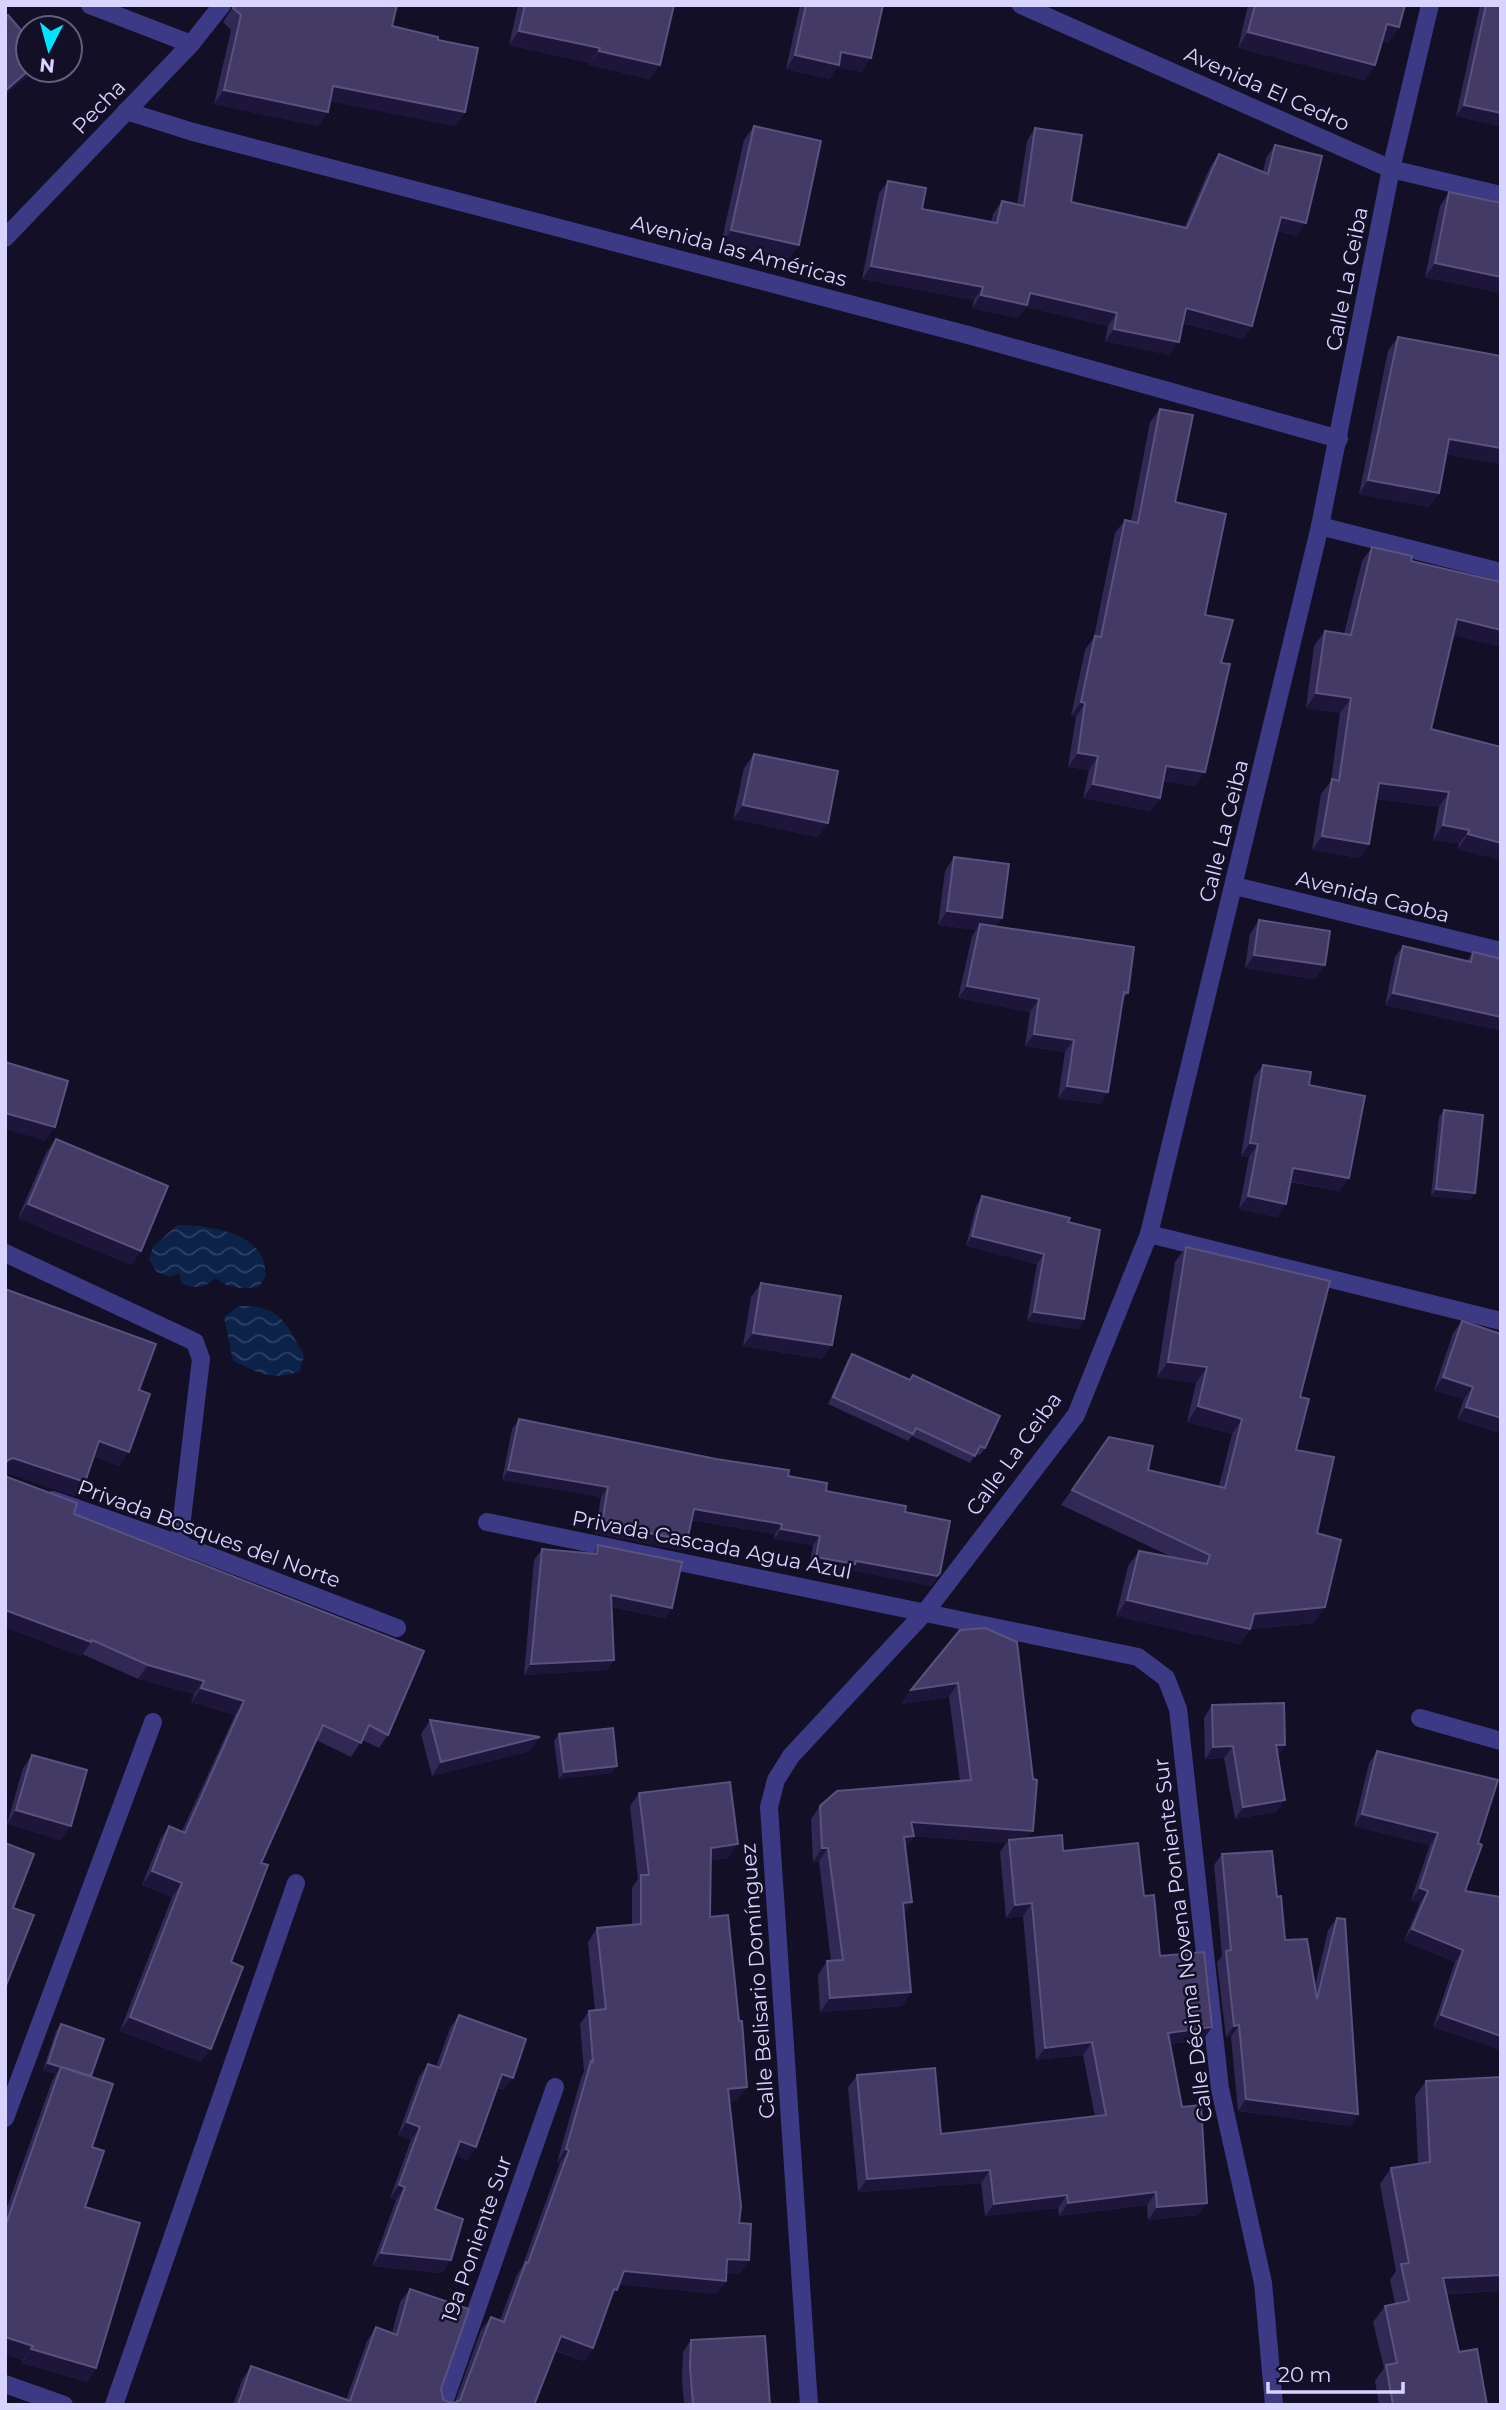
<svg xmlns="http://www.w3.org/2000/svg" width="1506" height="2410" font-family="Montserrat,sans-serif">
<defs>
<pattern id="water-waves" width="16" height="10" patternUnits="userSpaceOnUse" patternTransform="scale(1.75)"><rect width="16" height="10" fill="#0c2248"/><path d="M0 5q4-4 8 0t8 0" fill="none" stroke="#2f4163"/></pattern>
</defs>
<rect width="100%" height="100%" fill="#130f26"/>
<g fill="url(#water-waves)">
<path d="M177 1225C203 1225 251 1230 263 1259 265 1264 265 1271 266 1276L259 1287C241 1289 229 1289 215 1278 205 1288 196 1289 182 1284L179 1273 169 1277 157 1272 149 1260 153 1247Z"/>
<path d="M239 1306C281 1305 285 1323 304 1355L300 1371C274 1382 257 1372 233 1361L224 1317Z"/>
</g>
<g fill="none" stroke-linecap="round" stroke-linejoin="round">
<g stroke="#3d3a85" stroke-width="18">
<path d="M90 5 191 44"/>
<path d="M1021 5 1391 169 1501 195"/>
<path d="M126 111 193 132 968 335 1339 439"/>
<path d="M5 238 191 44 222 5"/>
<path d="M1320 526 1501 572"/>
<path d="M1235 886 1501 951"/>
<path d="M1149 1234 1501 1321"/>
<path d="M5 1253 195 1342 201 1359 179 1544"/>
<path d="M53 1500 179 1544 397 1628"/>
<path d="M487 1522 1138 1657 1166 1678 1178 1709 1220 2089 1263 2283 1274 2405"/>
<path d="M1420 1718 1501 1741"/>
<path d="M5 2118 153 1722"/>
<path d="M5 2384 64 2405"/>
<path d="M114 2405 296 1883"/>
<path d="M443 2405 555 2087"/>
<path d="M809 2405 769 1807 776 1780 791 1756 926 1611 1076 1415 1149 1234 1320 526 1391 169 1430 5"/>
</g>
</g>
<g fill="#312854">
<path d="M233 5H397L392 26 438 40 465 112 455 126 330 101 328 112 318 126 214 104 231 30 223 22 233 7Z"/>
<path d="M518 5H674L650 79 589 65 590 63 509 45Z"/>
<path d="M800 5H883L862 72 837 67 829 79 786 69Z"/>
<path d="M1248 5H1405L1399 27 1389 42 1382 41 1375 65 1364 80 1238 48Z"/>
<path d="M1480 5H1501V121L1498 126 1456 116Z"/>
<path d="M754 126 799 245 789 258 721 244 744 140Z"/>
<path d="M1035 128 1071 202 1184 228 1210 167 1219 154 1263 172 1266 158 1275 145 1297 236 1278 231 1252 326 1243 339 1183 323 1170 355 1105 341 1108 326 1026 307 1018 318 972 308 974 300 862 279 879 193 888 181 922 209 991 222 993 214 1002 201 1017 205 1027 141Z"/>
<path d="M1449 192 1501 203V293L1425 277 1440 206Z"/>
<path d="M1398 337 1501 464 1446 454 1439 493 1429 507 1359 494 1388 351Z"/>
<path d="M1160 409 1175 502 1205 615 1221 663 1195 786 1163 781 1160 798 1150 811 1083 798 1089 770 1068 767 1076 717 1071 716 1085 650 1094 637 1115 533 1125 520 1131 521 1150 422Z"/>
<path d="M1372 547 1411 561 1453 635 1431 729 1501 860 1458 849 1459 844 1433 840 1439 807 1377 799 1369 844 1359 858 1312 850 1321 794 1331 781 1340 713 1306 708 1314 646 1325 631 1344 634 1362 561Z"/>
<path d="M754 754 818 837 733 819 744 768Z"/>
<path d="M954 857 1002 918 996 926 1128 993 1123 999 1108 1092 1100 1104 1058 1098 1065 1052 1025 1046 1030 1012 958 998 972 936 976 930 938 925 945 871Z"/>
<path d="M1259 920 1325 965 1315 979 1245 968 1250 934Z"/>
<path d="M1403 946 1467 961 1473 952 1499 1030 1385 1005 1395 957Z"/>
<path d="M1263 1065 1309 1085 1340 1191 1290 1182 1286 1204 1277 1217 1239 1209 1249 1157 1241 1156 1254 1077Z"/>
<path d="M1444 1110 1475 1193 1470 1200 1431 1196 1439 1117Z"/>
<path d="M56 1139 141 1251 131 1265 18 1218 46 1153Z"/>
<path d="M982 1196 1068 1222 1084 1319 1077 1329 1027 1321 1037 1264 966 1246 976 1206Z"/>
<path d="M1186 1247 1300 1397 1296 1450 1317 1533 1314 1623 1250 1629 1239 1644 1116 1616 1128 1566 1139 1551 1172 1557 1061 1505 1109 1437 1148 1470 1219 1486 1232 1434 1187 1422 1196 1383 1157 1377 1175 1262Z"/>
<path d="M761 1283 822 1359 743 1346 751 1297Z"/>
<path d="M5 1289 139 1390 119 1466 94 1456 85 1482 75 1496 5 1472 7 1477 74 1514 388 1735 379 1748 362 1740 351 1757 316 1740 261 1863 201 2062 120 2031 172 1897 142 1885 160 1840 169 1826 182 1831 235 1715 191 1702 194 1694 138 1679 82 1654 81 1656 5 1627Z"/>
<path d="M1462 1321 1501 1334V1431L1498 1430 1497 1432 1457 1419 1464 1399 1434 1390 1453 1333Z"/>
<path d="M852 1354 909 1380 913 1375 985 1448 980 1455 976 1454 970 1463 912 1436 908 1441 828 1404 847 1361Z"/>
<path d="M519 1419 788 1476 826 1491 905 1512 940 1573 931 1586 851 1570 848 1574 809 1567 813 1545 774 1539 775 1534 691 1520 687 1541 680 1550 595 1533 601 1497 502 1480 512 1429Z"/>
<path d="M598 1545 672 1608 665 1618 612 1607 614 1660 607 1670 524 1675 534 1560 542 1549 592 1554Z"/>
<path d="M960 1630 1028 1838 1063 1851 1144 1896 1160 1956 1212 2027 1203 2040 1170 2044 1182 2107 1207 2203 1198 2215 1148 2220 1147 2205 1059 2216 1058 2208 985 2216 981 2183 858 2192 848 2088 857 2075 941 2134 1095 2116 1083 2055 1036 2060 1023 1916 1006 1918 1000 1852 1006 1843 914 1836 905 1848 904 1913 911 1992 902 2006 820 2012 818 1975 827 1961H831L819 1861 813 1862 811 1819 820 1806 960 1781 949 1697 901 1704 911 1690Z"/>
<path d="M1212 1705 1285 1745 1278 1755 1277 1812 1235 1819 1224 1758 1205 1759 1204 1718Z"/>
<path d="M430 1720 540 1737 530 1751 432 1776 421 1734Z"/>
<path d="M559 1734 612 1773 559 1779 554 1741Z"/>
<path d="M1377 1751 1478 1843 1465 1891 1501 2050 1433 2027 1455 1962 1404 1941 1420 1903 1411 1900 1430 1845 1354 1826 1369 1763Z"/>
<path d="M32 1755 61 1840 7 1824 23 1768Z"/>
<path d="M639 1793 728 1858 710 1860V1917L747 2087 737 2100 729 2101 739 2223 740 2274 726 2273V2281L716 2294 619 2284 611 2298 593 2348 584 2361 555 2351 534 2405H233L242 2380 251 2366 346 2400 367 2341 376 2327 392 2333 400 2302 410 2289 441 2389 443 2399 448 2402H455L481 2330 491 2317 500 2320 517 2275 522 2267 560 2163 557 2162 582 2075 584 2072 580 2024 589 2011 595 2010 588 1942 597 1928 632 1925V1888L638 1879 630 1806Z"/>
<path d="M1222 1854 1277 1897 1285 1940 1315 1986 1328 1930 1337 1918 1358 2114 1350 2126 1238 2111 1231 2037H1226L1217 1962 1222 1956 1214 1865Z"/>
<path d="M459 2015 504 2090 497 2088 476 2147 467 2160 455 2155 435 2209 442 2273 372 2266 396 2200 390 2198 411 2140 398 2135 419 2077 428 2064 436 2067 450 2028Z"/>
<path d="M61 2024 91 2077 92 2147 85 2207 96 2368 87 2382 22 2363 23 2360 5 2354V2213L52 2081 56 2074 43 2070 56 2031Z"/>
<path d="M1501 2077V2291L1446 2294 1459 2352 1487 2405H1379L1375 2381 1384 2368 1373 2322 1385 2306 1395 2304 1390 2280 1396 2271 1380 2184 1391 2168 1418 2164 1415 2096 1426 2081Z"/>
<path d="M691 2340 770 2405H684L682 2379 683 2352Z"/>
</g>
<g fill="#1d163a">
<path d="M1387 24 1399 27 1389 42 1376 39Z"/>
<path d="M519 31 600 48 590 63 509 45Z"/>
<path d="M1248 32 1375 65 1364 80 1238 48Z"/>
<path d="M599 51 660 65 650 79 589 65Z"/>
<path d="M841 52 871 58 862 72 837 67 829 79 786 69 795 55Z"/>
<path d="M29 70H35L5 96V91Z"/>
<path d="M333 86 465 112 455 126 323 100Z"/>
<path d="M224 90 328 112 318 126 214 104Z"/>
<path d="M1464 105 1501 113V121L1498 126 1456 116Z"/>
<path d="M1281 217 1306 223 1297 236 1273 230Z"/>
<path d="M731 230 799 245 789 258 721 244Z"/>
<path d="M1435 263 1501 277V293L1425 277Z"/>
<path d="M871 266 983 287 974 300 862 279Z"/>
<path d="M1030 293 1117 313 1108 326 1026 307 1018 318 972 308 981 295Z"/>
<path d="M1186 308 1252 326 1243 339 1177 321Z"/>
<path d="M1114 329 1179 342 1170 355 1105 341Z"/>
<path d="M1449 439 1501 448V464L1439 453Z"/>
<path d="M1368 480 1439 493 1429 507 1359 494Z"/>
<path d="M1457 619 1501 630V647L1447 634Z"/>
<path d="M1316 693 1351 698 1340 713 1306 708Z"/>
<path d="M1081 702 1085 703 1076 717 1071 716Z"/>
<path d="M1078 753 1098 756 1089 770 1068 767Z"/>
<path d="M1166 766 1205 772 1195 786 1156 780Z"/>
<path d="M1379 783 1449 792 1439 807 1369 798Z"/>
<path d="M1093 784 1160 798 1150 811 1083 798Z"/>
<path d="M743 805 828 823 818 837 733 819Z"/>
<path d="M1443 825 1469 830 1459 844 1433 840Z"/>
<path d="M1468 834 1501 843V860L1458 849Z"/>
<path d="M1322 836 1369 844 1359 858 1312 850Z"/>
<path d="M947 911 1002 918 992 932 980 924 976 930 938 925Z"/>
<path d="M1254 955 1325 965 1315 979 1245 968Z"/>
<path d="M967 986 1039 999 1030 1012 958 998Z"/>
<path d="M1393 993 1501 1017V1028L1499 1030 1385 1005Z"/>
<path d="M1034 1034 1074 1040 1065 1052 1025 1046Z"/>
<path d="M1067 1086 1108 1092 1100 1104 1058 1098Z"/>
<path d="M5 1113 55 1127 45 1141 5 1129Z"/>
<path d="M1250 1143 1258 1144 1249 1157 1241 1156Z"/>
<path d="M1293 1168 1349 1178 1340 1191 1284 1180Z"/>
<path d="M1436 1189 1475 1193 1470 1200 1431 1196Z"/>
<path d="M1248 1196 1286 1204 1277 1217 1239 1209Z"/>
<path d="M28 1204 141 1251 131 1265 18 1218Z"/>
<path d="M972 1236 1044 1254 1037 1264 966 1246Z"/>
<path d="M1034 1312 1084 1319 1077 1329 1027 1321Z"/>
<path d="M753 1333 832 1345 822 1359 743 1346Z"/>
<path d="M1168 1362 1207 1367 1196 1383 1157 1377Z"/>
<path d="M1443 1377 1473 1387 1464 1399 1434 1390Z"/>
<path d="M1198 1406 1242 1419 1232 1434 1187 1422Z"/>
<path d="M1466 1407 1501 1418V1431L1498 1430 1497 1432 1457 1419Z"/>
<path d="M99 1441 129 1452 119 1466 90 1455Z"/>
<path d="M13 1458 85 1482 75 1496 5 1472V1464L8 1460Z"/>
<path d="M508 1470 608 1487 601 1497 502 1480Z"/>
<path d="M694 1509 782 1524 775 1534 687 1519Z"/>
<path d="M602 1523 687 1541 680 1550 595 1533Z"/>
<path d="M781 1529 820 1536 813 1545 774 1539Z"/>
<path d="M816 1557 856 1561 937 1576 931 1586 851 1570 848 1574 809 1567Z"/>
<path d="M611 1595 672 1608 665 1618 604 1605Z"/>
<path d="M1127 1600 1254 1614 1325 1607 1314 1623 1249 1629 1239 1644 1116 1616Z"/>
<path d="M5 1610 91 1642 81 1656 5 1627Z"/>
<path d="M614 1660 607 1670 524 1675 531 1664Z"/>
<path d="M148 1665 204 1681 194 1694 138 1679Z"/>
<path d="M958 1683 949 1697 901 1704 911 1690Z"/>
<path d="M201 1688 244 1701 235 1715 191 1702Z"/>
<path d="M540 1737 530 1751 432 1776 441 1762Z"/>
<path d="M1276 1745H1285L1277 1757Z"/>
<path d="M1233 1746 1224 1758 1205 1759 1213 1747Z"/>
<path d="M617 1766 612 1773 559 1779 564 1772Z"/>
<path d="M1285 1800 1277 1812 1235 1819 1243 1807Z"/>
<path d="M16 1810 71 1826 61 1840 7 1824Z"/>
<path d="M1362 1814 1438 1833 1430 1845 1354 1826Z"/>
<path d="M911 1822 1033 1831 1023 1844 1009 1840 1007 1843 914 1836 904 1850 894 1851Z"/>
<path d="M738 1844 728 1858 701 1861 711 1848Z"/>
<path d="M822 1848H828L819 1861 813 1862Z"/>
<path d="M152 1871 182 1883 172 1897 142 1885Z"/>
<path d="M1420 1888 1428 1891 1420 1903 1411 1900Z"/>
<path d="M912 1902 903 1915V1903Z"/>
<path d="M1032 1903 1023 1916 1006 1918 1015 1905Z"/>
<path d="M1412 1929 1463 1950 1455 1962 1404 1941Z"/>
<path d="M911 1992 902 2006 820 2012 830 1998Z"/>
<path d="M1441 2015 1501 2036V2050L1433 2027Z"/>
<path d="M130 2017 211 2049 201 2062 120 2031Z"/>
<path d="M1239 2025 1231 2037H1226L1234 2026Z"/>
<path d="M1212 2027 1203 2040 1159 2045 1168 2033Z"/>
<path d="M1092 2042 1083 2055 1036 2060 1045 2048Z"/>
<path d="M48 2063 61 2067 56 2074 43 2070Z"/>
<path d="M502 2074 513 2078 504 2090 493 2086Z"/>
<path d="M747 2087 737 2100 719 2102 728 2089Z"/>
<path d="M1246 2099 1358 2114 1350 2126 1238 2111Z"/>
<path d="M407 2122 420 2127 411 2140 398 2135Z"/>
<path d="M460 2141 476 2147 467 2160 451 2154Z"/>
<path d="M566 2149 569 2150 560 2163 557 2162Z"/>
<path d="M990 2170 981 2183 858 2192 867 2179Z"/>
<path d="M399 2185 405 2187 396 2200 390 2198Z"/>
<path d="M1156 2192 1147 2205 1059 2216 1068 2203Z"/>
<path d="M1067 2195 1058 2208 985 2216 994 2204Z"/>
<path d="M1207 2203 1198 2215 1148 2220 1157 2207Z"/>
<path d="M381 2253 451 2260 442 2273 372 2266Z"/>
<path d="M727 2259 749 2260 740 2274 718 2272Z"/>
<path d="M624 2271 726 2281 716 2294 615 2284Z"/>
<path d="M1501 2275V2291L1432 2294 1443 2278Z"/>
<path d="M561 2336 593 2348 584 2361 552 2349Z"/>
<path d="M5 2337 33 2346 23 2360 5 2354Z"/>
<path d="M31 2349 96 2368 87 2382 22 2363Z"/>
</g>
<g fill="#433a66" stroke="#5a527e" stroke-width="2">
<path d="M235 5H397L392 26 438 37V40L478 48 465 112 333 86 328 112 224 90 241 15 233 8Z"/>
<path d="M525 5H674L660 65 599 51 600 48 519 31Z"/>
<path d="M806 5H883L871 58 841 52 839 65 795 55Z"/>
<path d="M1255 5H1405L1399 27 1387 24 1375 65 1248 32Z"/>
<path d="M1486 5H1501V113L1464 105Z"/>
<path d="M8 15 28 38V70H29L5 91V18Z"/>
<path d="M754 126 821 141 799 245 731 230Z"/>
<path d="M1035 128 1082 135 1071 202 1187 228 1219 154 1268 174 1275 145 1322 156 1306 223 1281 217 1252 326 1186 308 1179 342 1114 329 1117 313 1030 293 1027 305 981 295 983 287 871 266 888 181 926 188 922 209 997 223 1002 201 1024 206Z"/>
<path d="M1449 192 1501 203V277L1435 263Z"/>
<path d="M1398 337 1501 356V448L1449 439 1439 493 1368 480Z"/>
<path d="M1160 409 1193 415 1175 502 1226 514 1205 615 1233 620 1221 663 1230 664 1205 772 1166 766 1160 798 1093 784 1098 756 1078 753 1085 703 1081 702 1095 636 1101 637 1125 520 1138 523Z"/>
<path d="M1372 547 1412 556 1411 561 1501 582V630L1457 619 1431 729 1501 747V843L1468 834 1469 830 1443 825 1449 792 1379 783 1369 844 1322 836 1332 779 1339 781 1351 698 1316 693 1325 631 1351 635Z"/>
<path d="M754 754 838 771 828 823 743 805Z"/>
<path d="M954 857 1009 864 1002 918 947 911Z"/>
<path d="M1259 920 1330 931 1325 965 1254 955Z"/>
<path d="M980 924 1134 947 1128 993 1124 992 1108 1092 1067 1086 1074 1040 1034 1034 1039 999 967 986Z"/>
<path d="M1403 946 1471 962 1473 952 1501 959V1017L1393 993Z"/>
<path d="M5 1062 68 1081 55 1127 5 1113Z"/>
<path d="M1263 1065 1311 1072 1309 1085 1365 1096 1349 1178 1293 1168 1286 1204 1248 1196 1258 1144 1250 1143Z"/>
<path d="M1444 1110 1483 1115 1475 1193 1436 1189Z"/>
<path d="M56 1139 168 1186 141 1251 28 1204Z"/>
<path d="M982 1196 1070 1218 1068 1222 1100 1230 1084 1319 1034 1312 1044 1254 972 1236Z"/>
<path d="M1186 1247 1330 1281 1300 1397 1309 1399 1296 1450 1334 1457 1317 1533 1341 1540 1325 1607 1254 1614 1250 1629 1127 1600 1139 1551 1207 1564 1210 1555 1072 1490 1109 1437 1153 1446 1148 1470 1225 1488 1242 1419 1198 1406 1207 1367 1168 1362Z"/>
<path d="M761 1283 841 1296 832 1345 753 1333Z"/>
<path d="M5 1289 156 1344 139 1390 150 1394 129 1452 99 1441 85 1482 13 1458 8 1460 5 1464Z"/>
<path d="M1462 1321 1501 1334V1418L1466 1407 1473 1387 1443 1377Z"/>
<path d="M852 1354 910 1380 913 1375 1000 1416 985 1448 980 1446 975 1456 916 1428 913 1434 833 1397Z"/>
<path d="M519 1419 716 1459 789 1470 788 1476 827 1483 826 1491 906 1506 905 1512 950 1521 940 1573 937 1576 856 1561 855 1564 816 1557 820 1536 781 1529 782 1524 694 1509 687 1541 602 1523 608 1487 508 1470Z"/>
<path d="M5 1472 7 1477 77 1503 74 1514 424 1651 388 1735 369 1725 361 1743 323 1725 261 1863 268 1865 231 1962 243 1967 211 2049 130 2017 182 1883 152 1871 169 1826 185 1833 244 1701 201 1688 204 1681 148 1665 92 1640 91 1642 5 1610Z"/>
<path d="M598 1545 682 1562 672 1608 611 1595 614 1660 531 1664 542 1549 597 1554Z"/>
<path d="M985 1628 1017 1642 1033 1779 1037 1780 1033 1831 911 1822 914 1836 904 1837 912 1902 903 1903 911 1992 830 1998 827 1961 843 1960 828 1848H822L820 1806 837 1791 971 1780 958 1683 911 1690 960 1630Z"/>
<path d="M1284 1703 1285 1745H1276L1285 1800 1243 1807 1233 1746 1213 1747 1212 1705Z"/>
<path d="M430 1720 540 1737 441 1762Z"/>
<path d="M613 1728 617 1766 564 1772 559 1734Z"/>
<path d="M1377 1751 1498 1780 1478 1843 1482 1845 1465 1891 1501 1897V2036L1441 2015 1463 1950 1412 1929 1428 1891 1420 1888 1438 1833 1362 1814Z"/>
<path d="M32 1755 87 1770 71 1826 16 1810Z"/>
<path d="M730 1782 738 1844 711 1848 710 1917 728 1915 739 2021H742L747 2087 728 2089 741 2206 739 2223 751 2224 749 2260 727 2259 726 2281 624 2271 617 2290 614 2289 593 2348 561 2336 534 2405H238L251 2366 350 2401 376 2327 397 2335 410 2289 469 2309 441 2389 443 2399 448 2402 454 2403 460 2400 491 2317 504 2322 526 2262 528 2263 569 2150 566 2149 591 2061 593 2062 589 2011 606 2009 597 1928 641 1924V1875H649L639 1793Z"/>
<path d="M1062 1835 1063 1851 1138 1843 1144 1896 1154 1895 1160 1956 1204 1952 1212 2027 1168 2033 1182 2107 1201 2105 1207 2203 1157 2207 1156 2192 1068 2203 1067 2195 994 2204 990 2170 867 2179 857 2075 935 2068 941 2134 1106 2115 1092 2042 1045 2048 1032 1903 1015 1905 1009 1840Z"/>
<path d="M5 1843 34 1854 13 1908 34 1915 5 1988Z"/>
<path d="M1272 1851 1277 1897 1281 1896 1285 1940 1307 1939 1317 1999 1337 1918 1345 1919 1358 2114 1246 2099 1239 2025 1234 2026 1226 1951 1231 1950 1222 1854Z"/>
<path d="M459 2015 526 2039 513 2078 502 2074 476 2147 460 2141 435 2209 463 2219 451 2260 381 2253 405 2187 399 2185 420 2127 407 2122 428 2064 440 2068Z"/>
<path d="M61 2024 104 2039 91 2076 48 2063Z"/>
<path d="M61 2067 113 2084 92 2147 104 2151 85 2207 140 2223 96 2368 31 2349 33 2346 5 2337V2227Z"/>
<path d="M1501 2077V2275L1443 2278 1459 2352 1477 2349 1487 2405H1393L1386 2365 1397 2363 1385 2306 1409 2301 1401 2264 1409 2263 1391 2168 1430 2162 1426 2081Z"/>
<path d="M765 2336 770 2405H693L690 2367 691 2340Z"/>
</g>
<g text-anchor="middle" stroke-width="5" stroke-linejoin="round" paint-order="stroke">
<g font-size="21" fill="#d9d4ff" stroke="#130f26">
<text transform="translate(1267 89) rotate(24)" y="7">Avenida El Cedro</text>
<text transform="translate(99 107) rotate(-46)" y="7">Pecha</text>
<text transform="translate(739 251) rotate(15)" y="7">Avenida las Américas</text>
<text transform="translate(1347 279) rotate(-79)" y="7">Calle La Ceiba</text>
<text transform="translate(1224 831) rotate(-76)" y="7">Calle La Ceiba</text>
<text transform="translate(1373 897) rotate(14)" y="7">Avenida Caoba</text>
<text transform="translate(1014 1454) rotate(-54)" y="7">Calle La Ceiba</text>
<text transform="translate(209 1534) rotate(20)" y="7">Privada Bosques del Norte</text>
<text transform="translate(712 1545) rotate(11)" y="7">Privada Cascada Agua Azul</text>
<text transform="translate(1183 1940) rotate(-97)" y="7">Calle Décima Novena Poniente Sur</text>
<text transform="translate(758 1981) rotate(-94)" y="7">Calle Belisario Domínguez</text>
<text transform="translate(477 2239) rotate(-71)" y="7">19a Poniente Sur</text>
</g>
</g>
<rect width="1506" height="2410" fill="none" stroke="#d9d4ff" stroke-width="14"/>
<g transform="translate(49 49) rotate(186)"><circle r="33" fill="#130f26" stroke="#625e7d" stroke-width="2"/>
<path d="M0-5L12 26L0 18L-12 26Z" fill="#00e5ff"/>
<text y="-10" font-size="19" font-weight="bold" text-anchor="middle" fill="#d9d4ff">N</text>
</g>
<path d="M1268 2382v10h135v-10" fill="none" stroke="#d9d4ff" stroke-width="3.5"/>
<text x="1278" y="2382" font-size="21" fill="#d9d4ff" stroke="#130f26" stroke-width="5" paint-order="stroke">20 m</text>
</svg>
